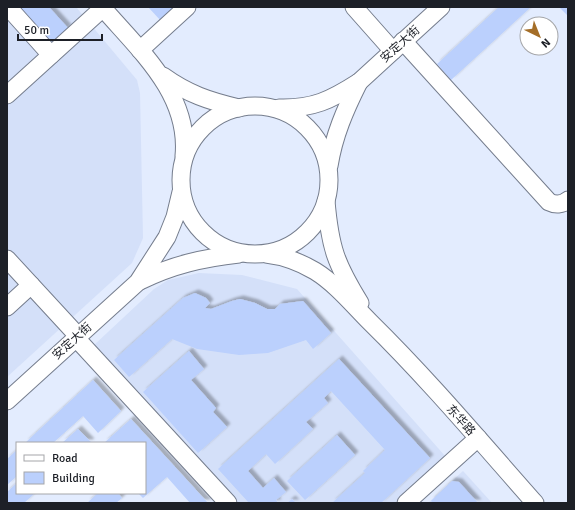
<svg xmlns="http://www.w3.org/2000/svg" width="575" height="510" font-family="Signika,'Noto Sans SC',sans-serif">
<defs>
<filter id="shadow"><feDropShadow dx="3.5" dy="-3.5" stdDeviation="1" flood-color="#0004"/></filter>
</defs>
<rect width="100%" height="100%" fill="#e3ecfe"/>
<g fill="#d4e0f9">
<path d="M7 7H76L137 80 140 93 143 238 132 263 7 377Z"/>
<path d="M199 273 242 275 297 289 446 457 395 503H235L93 346 154 289 168 280Z"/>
<path d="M463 471 492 503H428L452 481Z"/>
</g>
<g fill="#bbd0fd" filter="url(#shadow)">
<path d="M17 7H49L68 28 50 45Z"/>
<path d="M148 7H177L162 22Z"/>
<path d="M499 7H531L451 80 437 64Z"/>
<path d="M559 7H568V16Z"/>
<path d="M195 293 206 298 210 303 205 308 211 309 232 301 240 299 255 303 267 309H275L280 304 303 301 331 333 313 349 306 340 268 353 239 355 197 349 172 339 129 377 114 360 183 298Z"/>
<path d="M189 351 204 369 191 380 216 408 213 412 227 427 198 453 143 392Z"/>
<path d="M339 359 430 458 381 503H332L365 473 363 471 385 450 331 391 324 398 328 403 306 422 313 429 275 464 266 454 248 471 263 488 274 478 286 492 276 500 278 503H249L218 469Z"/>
<path d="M93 380 121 411 98 433 83 416 53 443H25Z"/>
<path d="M131 419 176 468 208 503H190L167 477 143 498 138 493H145V443H104Z"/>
<path d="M78 429 91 442 89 443H62Z"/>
<path d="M337 435 355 455 305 500 287 481Z"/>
<path d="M17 450V476L7 485V459Z"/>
<path d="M452 481 459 482 478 503H433L431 501Z"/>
<path d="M17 483V493H35L24 503H7V492Z"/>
<path d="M98 493H118L122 498 116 503H87Z"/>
<path d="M292 499 296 503H287Z"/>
</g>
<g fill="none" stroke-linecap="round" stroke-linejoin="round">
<defs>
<g id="minor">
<path d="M8 7 51 55"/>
<path d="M102 7C139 50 190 94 184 156"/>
<path d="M354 7 393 51"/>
<path d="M403 41 549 202C555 205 562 205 568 200"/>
<path d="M140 50 187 7"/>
<path d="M163 76C188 94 209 101 239 108"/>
<path d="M7 95 103 8"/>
<circle cx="255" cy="180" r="74"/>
<path d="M279 108C313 109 331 100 359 82L441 7"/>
<path d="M329 166C334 135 345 110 359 82"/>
<path d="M326 201C330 248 336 264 360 303"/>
<path d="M266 254C283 256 300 262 315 271 336 284 353 305 370 322 428 379 481 442 535 503"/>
<path d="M7 259 78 336"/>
<path d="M140 281C172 265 203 258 239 254"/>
<path d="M7 307 31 285"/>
<path d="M76 338 228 503"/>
<path d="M7 401 138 282 167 237 175 217 181 192"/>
<path d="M406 503 478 438"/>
</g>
</defs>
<use href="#minor" stroke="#757d8d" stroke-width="19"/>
<use href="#minor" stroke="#fff" stroke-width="17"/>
</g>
<g text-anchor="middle" stroke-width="3" stroke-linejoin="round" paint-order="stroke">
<g font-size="12" fill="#1d2027" stroke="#fff">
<text transform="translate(400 44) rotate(-42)" y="4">安定大街</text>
<text transform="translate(72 341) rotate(-42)" y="4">安定大街</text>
<text transform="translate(461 420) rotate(48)" y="4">东华路</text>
</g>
</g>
<rect width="575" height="510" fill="none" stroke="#1d2027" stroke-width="16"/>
<rect x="16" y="442" width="130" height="52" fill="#ffffff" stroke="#a5a6a9"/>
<rect x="24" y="455" width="20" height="6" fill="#ffffff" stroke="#a5a6a9"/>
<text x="52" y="462" font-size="12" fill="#1d2027">Road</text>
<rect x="24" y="472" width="20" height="12" fill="#bbd0fd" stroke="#a5a6a9"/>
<text x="52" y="482" font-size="12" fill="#1d2027">Building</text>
<g transform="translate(539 36) rotate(137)"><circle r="19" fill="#ffffff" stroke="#a5a6a9"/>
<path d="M0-3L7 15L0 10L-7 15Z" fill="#a46e28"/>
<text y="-6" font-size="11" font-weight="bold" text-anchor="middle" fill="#1d2027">N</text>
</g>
<path d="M18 34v6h84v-6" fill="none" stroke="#1d2027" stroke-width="2"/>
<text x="24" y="34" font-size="12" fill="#1d2027" stroke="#ffffff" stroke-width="3" paint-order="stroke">50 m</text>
</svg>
